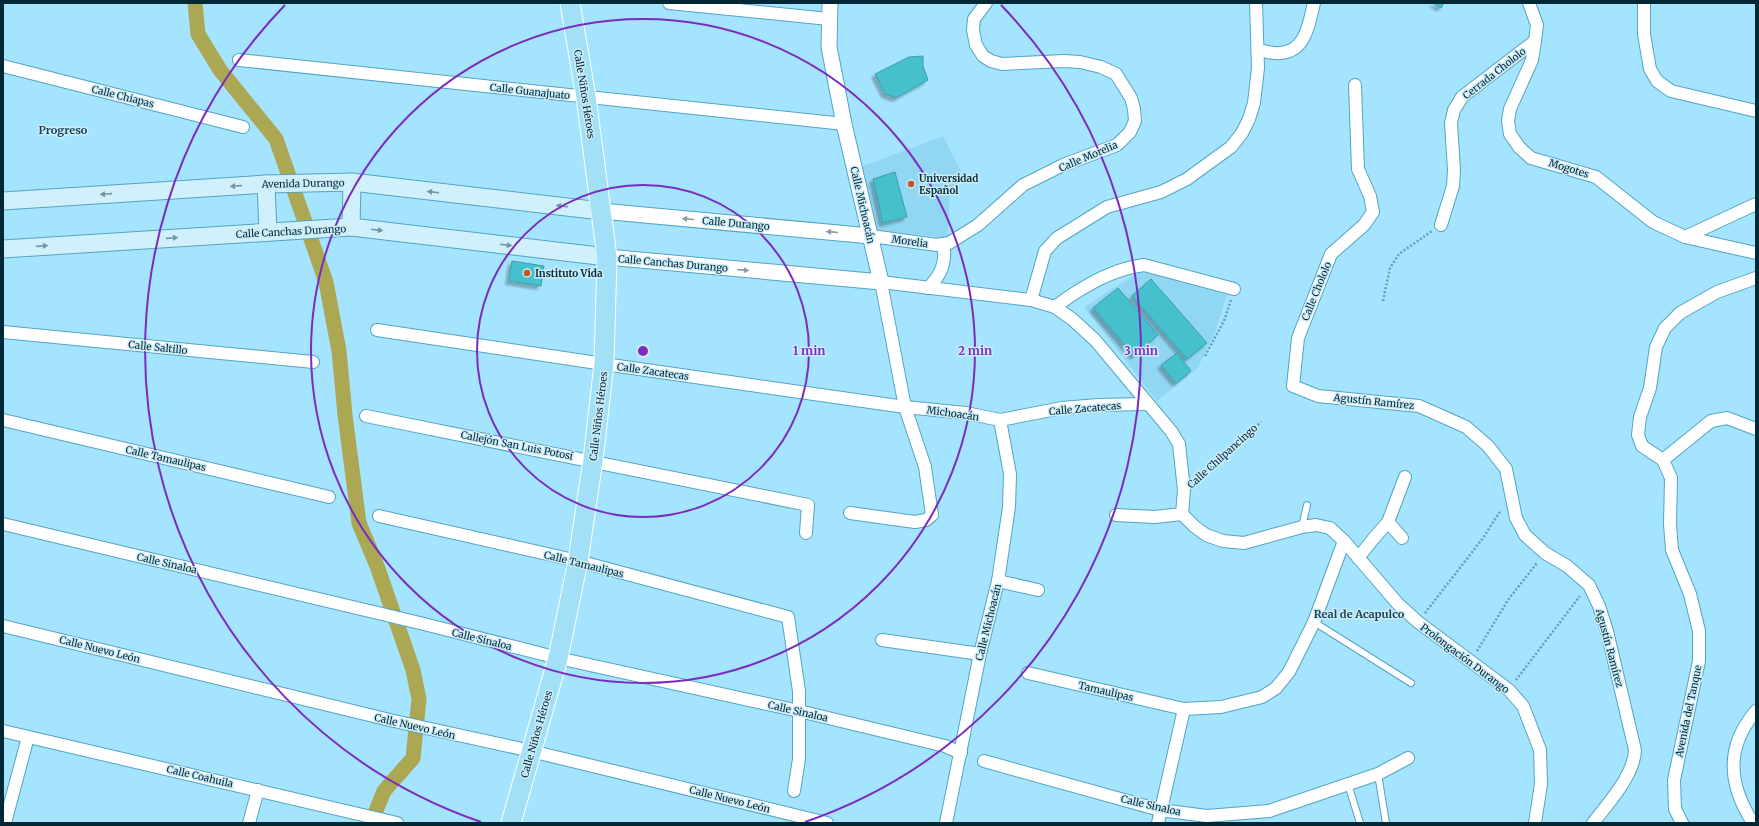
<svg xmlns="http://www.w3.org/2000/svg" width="1759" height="826" font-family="Merriweather,serif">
<defs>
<filter id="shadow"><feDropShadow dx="-3.5" dy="3.5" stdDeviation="1" flood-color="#0004"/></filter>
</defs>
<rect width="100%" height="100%" fill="#a5e4ff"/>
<g fill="#91d7f3">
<path d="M943 136 964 177 950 190 948 238 875 230 861 167Z"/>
<path d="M1142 270 1227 295 1214 335 1197 369 1157 401 1084 307Z"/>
</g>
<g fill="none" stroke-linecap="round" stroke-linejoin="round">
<path stroke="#aba752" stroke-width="15" d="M195 3 198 34 220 70 276 139 326 282 339 351 345 415 359 523 377 566 413 670 419 699 413 758 384 791 371 823"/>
</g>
<g fill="#47c0ce" stroke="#3a9eaa" filter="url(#shadow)">
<path d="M1433 3H1444L1441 8Z"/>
<path d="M923 56V66L928 80 896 98 885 94 875 74 909 57Z"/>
<path d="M895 172 907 217 883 223 873 179Z"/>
<path d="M512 261 544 266 541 286 509 281Z"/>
<path d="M1151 279 1207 343 1187 359 1132 296Z"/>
<path d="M1118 288 1158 335 1134 356 1093 308Z"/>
<path d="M1177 353 1191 371 1176 383 1161 365Z"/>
</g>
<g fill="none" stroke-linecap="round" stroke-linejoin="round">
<defs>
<g id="service">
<path d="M1302 527 1307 505"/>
<path d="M1314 622 1411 683"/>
<path d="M1378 774 1386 823"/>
<path d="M1348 784 1360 823"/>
</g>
<g id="minor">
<path d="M669 3 829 19"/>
<path d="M1529 3 1537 25 1535 41 1532 60 1510 109 1508 121 1510 134 1519 147 1531 158 1596 177 1653 222 1685 237 1756 253"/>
<path d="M1644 3V34L1650 69 1657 81 1671 91 1756 111"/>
<path d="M1258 50C1265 51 1273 54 1280 53 1306 52 1309 23 1314 3"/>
<path d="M239 60 844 124"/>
<path d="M3 66 243 127"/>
<path d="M1355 85 1358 169 1370 196 1373 212 1364 225 1331 254 1298 338 1293 386 1318 396 1419 406 1466 427 1488 446 1506 469 1516 518 1525 535 1545 553 1567 566 1589 585 1599 606 1607 631 1635 750C1634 776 1608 803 1593 823"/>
<path d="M1441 225 1453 186 1454 170 1451 123 1454 110 1462 97 1535 41"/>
<path d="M871 236 937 245 949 243 978 225 1023 185 1063 165 1117 145 1130 132 1135 121 1134 109 1131 98 1116 74 1101 67 1080 62 1064 61 1002 64 991 61 983 56 976 45 973 30 974 19 986 3"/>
<path d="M1685 237 1756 204"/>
<path d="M928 288C941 275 947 262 943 244"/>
<path d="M1031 300 1045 251 1057 238 1107 207 1161 192 1187 179 1231 147 1242 133 1249 119 1254 103 1258 68 1256 3"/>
<path d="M1055 307C1080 288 1111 269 1144 265L1234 289"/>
<path d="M377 330 604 364 905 407 966 413 1000 420 1062 408 1098 405 1147 404"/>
<path d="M3 332 313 362"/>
<path d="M366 416 808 505 806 533"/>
<path d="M3 420 329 497"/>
<path d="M1663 460 1711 421 1727 418 1756 429"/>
<path d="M850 513 915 522 926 520 932 515 925 467 905 407 881 282 1031 300 1055 307 1072 319 1095 340 1171 431 1179 444 1184 490 1182 514 1194 526 1206 535 1223 541 1244 543 1302 527 1316 525 1330 528 1344 541 1398 604 1418 622 1509 690 1523 706 1540 750 1541 784 1535 823"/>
<path d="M1116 515 1155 517 1182 514"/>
<path d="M379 516 578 561 788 617 799 691V759L794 791"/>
<path d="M1388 522 1402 538"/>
<path d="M3 524 424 624 558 658 799 711 945 746 961 753"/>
<path d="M1358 558 1374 538 1388 522 1405 477"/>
<path d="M998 581 1038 590"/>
<path d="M3 626 394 721 531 751 827 823"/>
<path d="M882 640 980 654"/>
<path d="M1028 673 1184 709 1221 707 1262 697 1276 688 1289 672 1314 622 1344 541"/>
<path d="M3 731 397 823"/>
<path d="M984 761 1160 810 1207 816 1269 811 1378 774 1408 758"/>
<path d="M5 823 28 737"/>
<path d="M249 823 258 790"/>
<path d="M946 823 980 654 998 581 1009 507 1010 474 1000 420"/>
<path d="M1158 823 1184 709"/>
<path d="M1682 823 1675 809 1674 780 1699 661V631L1690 594 1672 550 1670 524 1671 478 1663 460 1642 446 1638 435 1640 417 1650 388 1656 347 1665 328 1680 313 1717 292 1756 278"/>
<path d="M1753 823C1728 784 1725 747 1756 711"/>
</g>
<g id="tertiary">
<path d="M601 211 871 236"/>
<path d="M607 257 881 282 844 124 829 47 830 3"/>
</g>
<g id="secondary">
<path d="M266 184 268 232"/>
<path d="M3 201 266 184 352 182 601 211"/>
<path d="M351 227 352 182"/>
<path d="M3 249 351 227 607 257"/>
</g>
<path id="primary" d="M511 823 558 658 578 561 593 460 604 364 607 257 586 97 570 3"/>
</defs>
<use href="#service" stroke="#52a4c3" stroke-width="8"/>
<use href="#minor" stroke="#52a4c3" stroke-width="14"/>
<use href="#tertiary" stroke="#52a4c3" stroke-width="17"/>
<use href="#secondary" stroke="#52a4c3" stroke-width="19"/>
<use href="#primary" stroke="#fff" stroke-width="21"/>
<g stroke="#689db3" stroke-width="2.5" stroke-dasharray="2 2" stroke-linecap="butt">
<path d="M1383 301 1390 268 1399 254 1432 231"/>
<path d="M1205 356 1224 321 1231 300"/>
<path d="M1195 481 1261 422"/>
<path d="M1425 613 1483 538 1501 510"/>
<path d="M1477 651 1508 600 1537 563"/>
<path d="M1516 680 1580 596"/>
</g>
<use href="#service" stroke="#fff" stroke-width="6"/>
<use href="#minor" stroke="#fff" stroke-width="12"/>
<use href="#tertiary" stroke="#fff" stroke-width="15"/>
<use href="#secondary" stroke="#d0f0fc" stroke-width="17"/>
<use href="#primary" stroke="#a2e0f8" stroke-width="19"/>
</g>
<defs><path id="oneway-solid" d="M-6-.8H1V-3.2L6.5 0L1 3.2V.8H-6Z"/></defs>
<g fill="#7496a2">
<use href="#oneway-solid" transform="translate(236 186) rotate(176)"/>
<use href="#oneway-solid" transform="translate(433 192) rotate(-173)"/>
<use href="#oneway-solid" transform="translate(106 194) rotate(176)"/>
<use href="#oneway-solid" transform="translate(562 206) rotate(-173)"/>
<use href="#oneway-solid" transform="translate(377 230) rotate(7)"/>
<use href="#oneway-solid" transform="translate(172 238) rotate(-4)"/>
<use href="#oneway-solid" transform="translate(506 245) rotate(7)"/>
<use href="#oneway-solid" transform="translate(42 246) rotate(-4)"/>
</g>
<g fill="#8e9ea4">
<use href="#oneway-solid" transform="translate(688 219) rotate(-175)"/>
<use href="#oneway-solid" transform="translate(832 232) rotate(-175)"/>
<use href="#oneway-solid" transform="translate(743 270) rotate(5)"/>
</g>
<g fill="none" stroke="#7b2cbf" stroke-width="2">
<circle cx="643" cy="351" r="166"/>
<circle cx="643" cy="351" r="332"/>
<path d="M481 822A498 498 0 0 1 285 5M1001 5A498 498 0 0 1 805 822"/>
</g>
<g fill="#bc5921" stroke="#cdecf9" stroke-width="1.5">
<circle cx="911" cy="184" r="4"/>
<circle cx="527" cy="273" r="4"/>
</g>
<g text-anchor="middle" stroke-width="3" stroke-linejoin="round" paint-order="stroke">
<g font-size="10" fill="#032835" stroke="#cdecf9">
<text transform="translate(1494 73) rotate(-38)" y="4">Cerrada Chololo</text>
<text transform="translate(530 91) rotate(6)" y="4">Calle Guanajuato</text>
<text transform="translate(585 94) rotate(81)" y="4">Calle Niños Héroes</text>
<text transform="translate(123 96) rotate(14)" y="4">Calle Chiapas</text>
<text transform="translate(1088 156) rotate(-23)" y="4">Calle Morelia</text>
<text transform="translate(1569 168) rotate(17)" y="4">Mogotes</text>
<text transform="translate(303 183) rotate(-1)" y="4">Avenida Durango</text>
<text transform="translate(863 205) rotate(77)" y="4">Calle Michoacán</text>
<text transform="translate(736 223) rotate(5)" y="4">Calle Durango</text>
<text transform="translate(291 231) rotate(-3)" y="4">Calle Canchas Durango</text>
<text transform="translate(910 241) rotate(8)" y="4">Morelia</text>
<text transform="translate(673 263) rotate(5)" y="4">Calle Canchas Durango</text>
<text transform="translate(1316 291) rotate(-68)" y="4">Calle Chololo</text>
<text transform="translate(158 347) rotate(6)" y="4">Calle Saltillo</text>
<text transform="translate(653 371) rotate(8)" y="4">Calle Zacatecas</text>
<text transform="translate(1374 401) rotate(6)" y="4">Agustín Ramírez</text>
<text transform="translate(1085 408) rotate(-5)" y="4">Calle Zacatecas</text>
<text transform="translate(953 413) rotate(8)" y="4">Michoacán</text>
<text transform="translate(598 416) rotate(-83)" y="4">Calle Niños Héroes</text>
<text transform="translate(517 445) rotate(11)" y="4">Callejón San Luis Potosí</text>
<text transform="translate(1222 456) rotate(-42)" y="4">Calle Chilpancingo</text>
<text transform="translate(166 458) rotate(13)" y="4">Calle Tamaulipas</text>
<text transform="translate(167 563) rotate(13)" y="4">Calle Sinaloa</text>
<text transform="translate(584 564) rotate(14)" y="4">Calle Tamaulipas</text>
<text transform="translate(988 622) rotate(-76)" y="4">Calle Michoacán</text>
<text transform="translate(482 639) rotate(14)" y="4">Calle Sinaloa</text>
<text transform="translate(1610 648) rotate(75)" y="4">Agustín Ramírez</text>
<text transform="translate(100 649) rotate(14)" y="4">Calle Nuevo León</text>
<text transform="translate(1465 658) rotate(37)" y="4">Prolongación Durango</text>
<text transform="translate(1106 691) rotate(13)" y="4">Tamaulipas</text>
<text transform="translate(798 711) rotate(13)" y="4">Calle Sinaloa</text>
<text transform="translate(1688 711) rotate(-78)" y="4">Avenida del Tanque</text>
<text transform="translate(415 726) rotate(13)" y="4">Calle Nuevo León</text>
<text transform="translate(536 734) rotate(-74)" y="4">Calle Niños Héroes</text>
<text transform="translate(200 776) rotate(13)" y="4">Calle Coahuila</text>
<text transform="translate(730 799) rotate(14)" y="4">Calle Nuevo León</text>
<text transform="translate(1151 805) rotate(13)" y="4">Calle Sinaloa</text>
</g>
<g font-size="10" font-weight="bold" fill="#032835" stroke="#cdecf9" text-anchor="start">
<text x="919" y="182">Universidad<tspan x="919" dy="12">Español</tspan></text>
<text x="535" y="277">Instituto Vida</text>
</g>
<g font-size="11" font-weight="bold" fill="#184455" stroke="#cdecf9">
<text x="63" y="134">Progreso</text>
<text x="1359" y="618">Real de Acapulco</text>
</g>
</g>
<circle cx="643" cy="351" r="6" fill="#7b2cbf" stroke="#cdecf9" stroke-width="2"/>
<g font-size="12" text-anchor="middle" font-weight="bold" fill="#7b2cbf" stroke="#cdecf9" stroke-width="3" stroke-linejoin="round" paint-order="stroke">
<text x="809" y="355">1 min</text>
<text x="975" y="355">2 min</text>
<text x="1141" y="355">3 min</text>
</g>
<rect width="1759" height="826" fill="none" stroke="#032835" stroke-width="8"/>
</svg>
